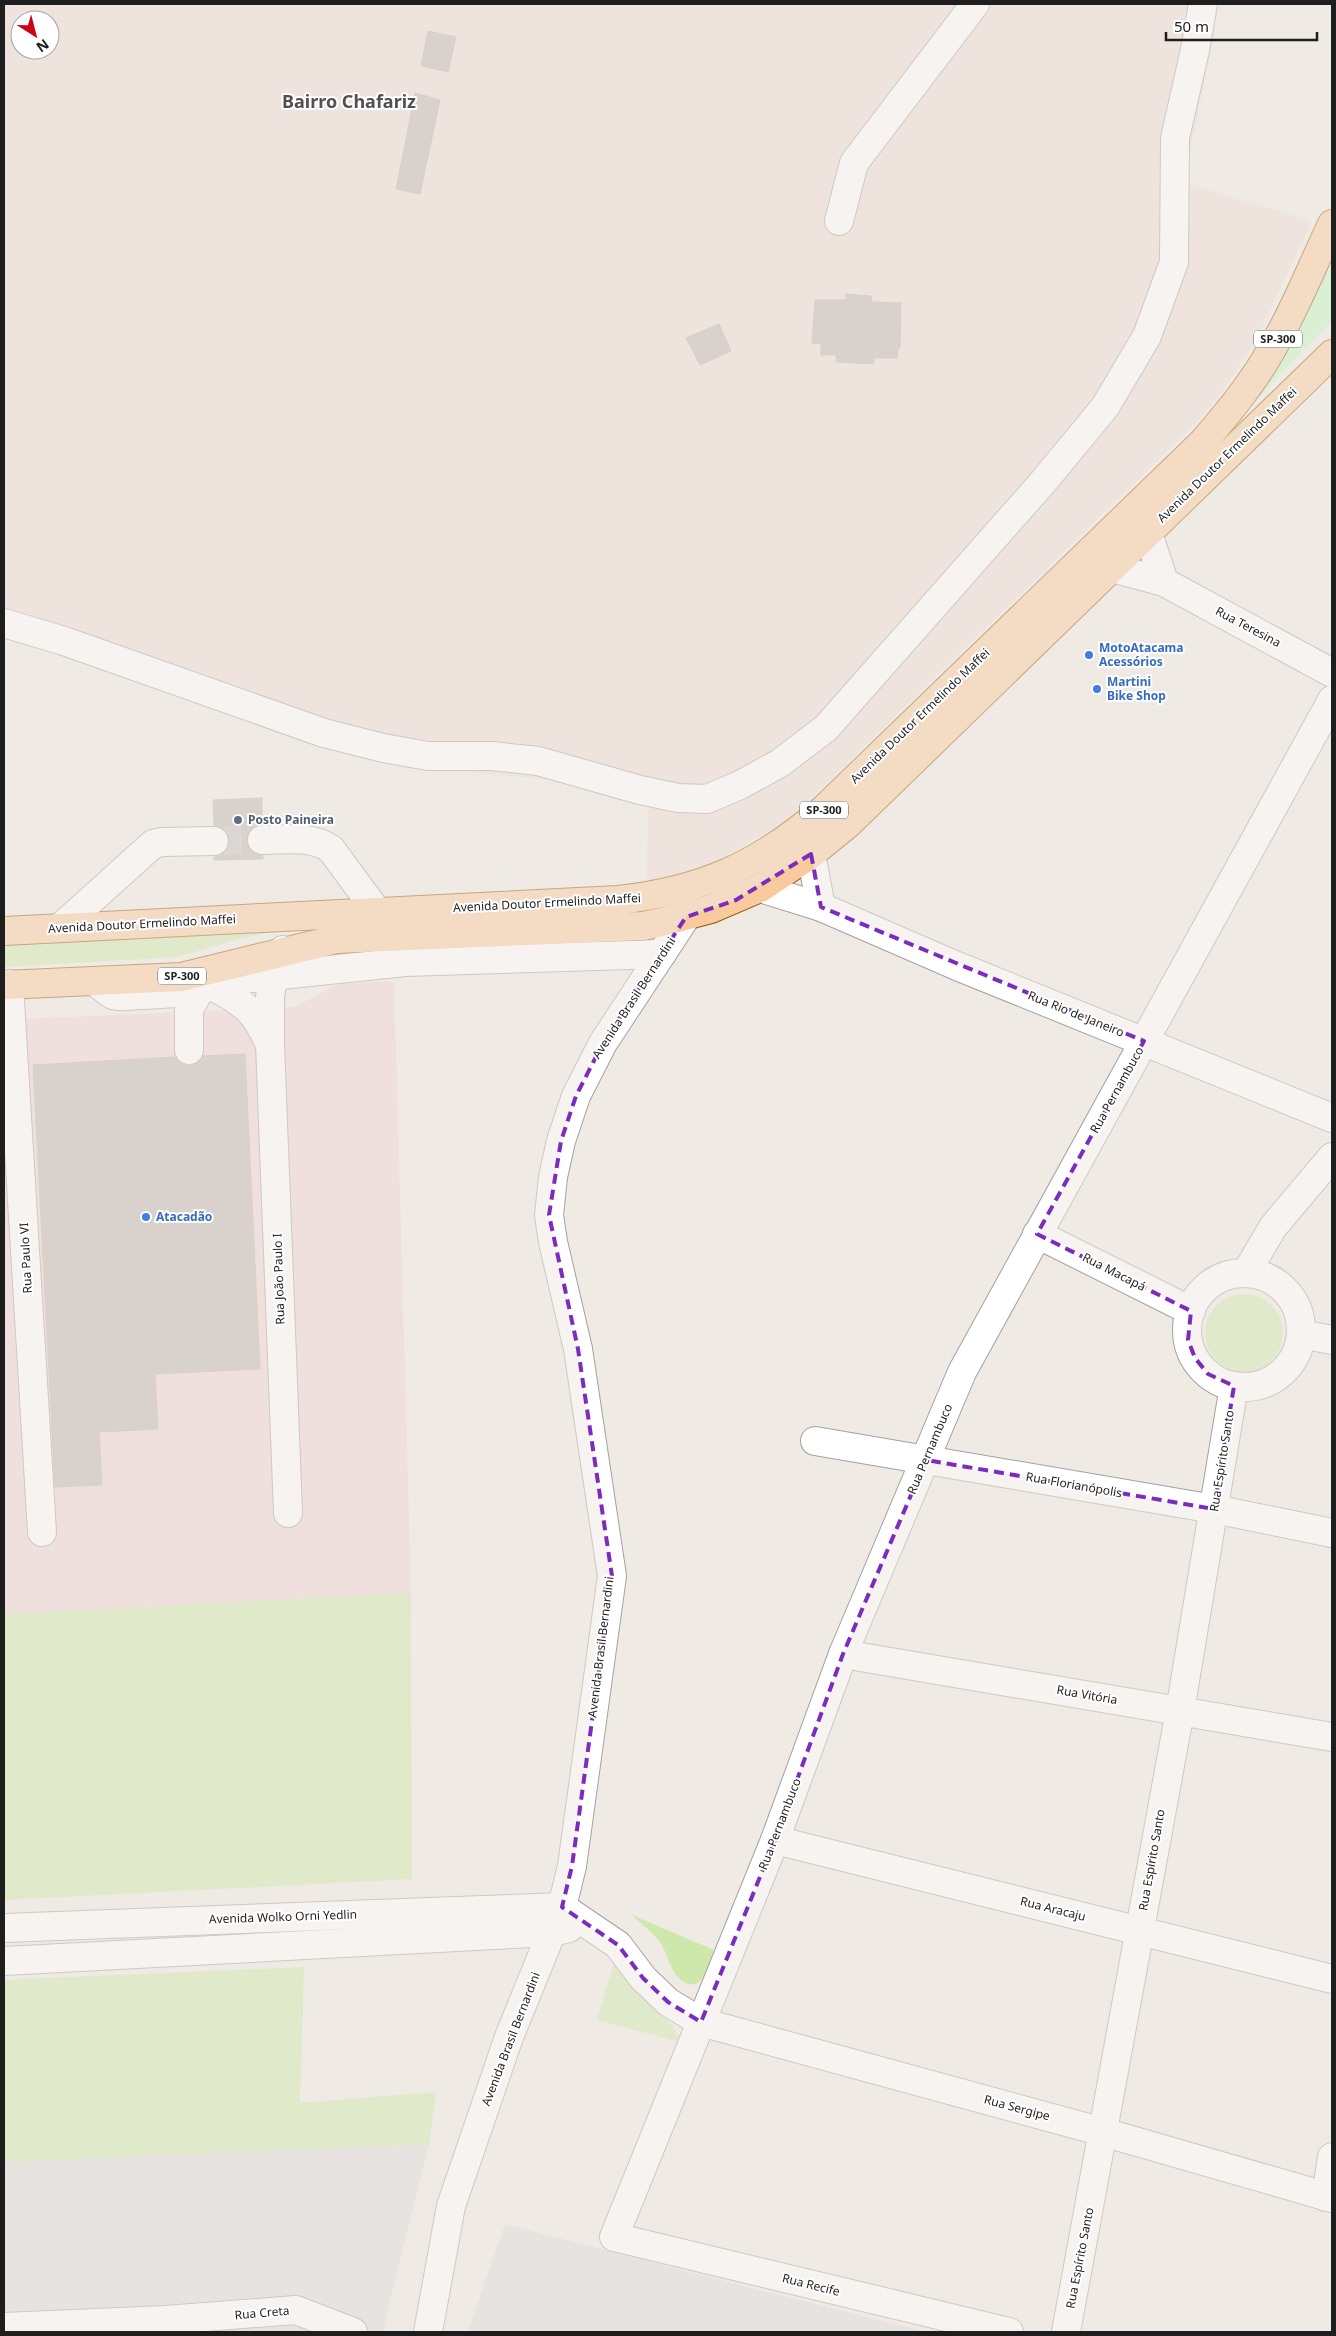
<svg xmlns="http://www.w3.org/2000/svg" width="1336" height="2336" font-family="'Noto Sans',sans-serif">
<rect width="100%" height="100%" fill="#efeae4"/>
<g fill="#dcdbdb">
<path d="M429 2144 390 2299 384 2332H4V2162Z"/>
<path d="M505 2224 751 2288 927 2332H468Z"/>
</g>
<path fill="#efd3d4" d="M394 981 411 1593 4 1614V1020L295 1007 339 984Z"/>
<path fill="#f0dcd7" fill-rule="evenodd" d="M4 4H1216L1214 34 1184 183 1312 221 1255 342 1221 393 1198 421 804 805 781 824 716 862 683 874 647 880 648 804 551 780 396 765 4 629ZM20 20H50V50H20Z"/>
<g fill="#cee8ab">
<path d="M287 928 235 940 178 957 4 967V942Z"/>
<circle cx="1244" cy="1333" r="39"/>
<path d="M411 1593 412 1879 4 1900V1614Z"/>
<path d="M632 1915 714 1950C710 1968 699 2000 677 1976 669 1966 667 1952 660 1942 653 1932 640 1923 632 1915Z"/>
<path d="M617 1953 684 2043 597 2020Z"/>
<path d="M304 1967 300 2103 436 2092 429 2144 4 2162V1980Z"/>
</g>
<path fill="#c2f8c1" d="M1332 257V321L1252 404C1266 349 1301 303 1332 257Z"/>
<g fill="#bfb5b0" stroke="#c0b0a7">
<path d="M428 31 456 37 448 72 421 66Z"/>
<path d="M415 93 440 100 420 194 396 189Z"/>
<path d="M846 294 871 296 872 302 901 303 900 348 898 349 897 358H874V364L836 362V355H821V344L812 343 815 300H846Z"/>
<path d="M719 324 731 351 700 365 686 338Z"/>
<path d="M262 798V824L254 826 249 832 246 841 249 848 255 854 263 856V859L214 860V857L222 855 227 849 230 840 228 833 222 828 214 825 213 800Z"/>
<path d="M245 1054 260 1369 155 1374 158 1429 99 1432 102 1485 55 1487 33 1065 175 1057 182 1064 189 1066 197 1063 203 1056Z"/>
</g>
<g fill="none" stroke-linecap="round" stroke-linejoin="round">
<path stroke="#c5c1bc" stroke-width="28" stroke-dasharray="28 14" stroke-linecap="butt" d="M214 841 262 840"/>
<defs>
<g id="minor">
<path d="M839 221 854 163 975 4"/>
<path d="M1148 533 1164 582"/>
<path d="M1112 568 1164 582 1332 673"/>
<path d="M4 623 64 641 324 733 383 748 428 756H492L538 761 640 790 678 798 707 799 740 785 780 763 826 728 1043 482 1105 407 1147 336 1174 262 1175 138 1195 50 1203 4"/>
<path d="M262 840C285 840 311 835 331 849L378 913"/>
<path d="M811 854 821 907"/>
<path d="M760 888 821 907 957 966 1332 1118"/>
<path d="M60 928 153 844 162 842 214 841"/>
<path d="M283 950 273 976 270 997V1044L288 1513"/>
<path d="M233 980 405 962 662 954"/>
<path d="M94 981C100 985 107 992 113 995 120 998 133 995 140 995 182 993 213 993 249 970"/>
<path d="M9 984 42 1532"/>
<path d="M214 987C243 1002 256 1012 269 1043"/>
<path d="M189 1050V1009L199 992"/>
<path d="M1037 1234 1191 1311"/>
<path d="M1246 1273 1273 1227 1332 1157"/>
<circle cx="1244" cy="1330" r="57"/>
<path d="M1301 1334 1332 1340"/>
<path d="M815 1441 1214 1509 1332 1533"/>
<path d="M843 1654 1332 1737"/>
<path d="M775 1840 1332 1979"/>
<path d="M4 1928 562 1907 618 1945 643 1978 668 2002 701 2022 1103 2132 1332 2198"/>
<path d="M4 1961 552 1932 569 1928"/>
<path d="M1326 2197 1332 2157"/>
<path d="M4 2327 166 2320 296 2310 353 2332"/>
<path d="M428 2332 451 2206 509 2037 562 1907 572 1866 612 1576 578 1349 553 1242 549 1215 553 1177 561 1141 576 1096 603 1043 686 917"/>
<path d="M1009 2332 614 2237 775 1840 843 1654 962 1372 1332 700"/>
<path d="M1066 2332 1180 1711 1234 1386"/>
</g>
<g id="major">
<path d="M4 931 618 900C702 891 759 865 823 810L1203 442C1226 415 1248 389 1266 359 1292 316 1311 269 1332 224"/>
<path d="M4 985 181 977 337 939 643 926 662 922 711 909 760 888 811 854 848 824 1332 354"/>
</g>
</defs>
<use href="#minor" stroke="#a2a2a2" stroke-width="30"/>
<use href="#major" stroke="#945804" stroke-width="30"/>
<use href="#minor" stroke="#fff" stroke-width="28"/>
<use href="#major" stroke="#f9ca9e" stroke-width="28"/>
</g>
<path d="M0 0H1336V2336H0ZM811 854 821 907 1144 1041 1037 1234 1191 1311 1188 1340 1195 1358 1208 1374 1234 1386 1214 1509 926 1460 843 1654 775 1840 701 2022 668 2002 643 1978 618 1945 562 1907 572 1866 612 1576 578 1349 549 1215 561 1141 576 1096 603 1043 686 917 736 900Z" fill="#efeae4" fill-opacity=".55" fill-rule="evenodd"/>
<path fill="none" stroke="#7b2cbf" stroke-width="4" stroke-dasharray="10 6" stroke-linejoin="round" d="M811 854 821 907 1144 1041 1037 1234 1191 1311 1188 1340 1195 1358 1208 1374 1234 1386 1214 1509 926 1460 843 1654 775 1840 701 2022 668 2002 643 1978 618 1945 562 1907 572 1866 612 1576 578 1349 549 1215 561 1141 576 1096 603 1043 686 917 736 900Z"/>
<g fill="#3f7fe0" stroke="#fff" stroke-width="2">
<circle cx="1089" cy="655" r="5"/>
<circle cx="1097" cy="689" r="5"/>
<circle cx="146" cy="1217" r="5"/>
</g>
<circle fill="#5c6f8a" stroke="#fff" stroke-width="2" cx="238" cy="820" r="5"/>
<g text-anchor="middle" stroke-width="4" stroke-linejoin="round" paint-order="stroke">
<g fill="#fff" stroke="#626262" stroke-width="1">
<rect x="1254" y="330.5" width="48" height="17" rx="4"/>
<rect x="800" y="801.5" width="48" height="17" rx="4"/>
<rect x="158" y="967.5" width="48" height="17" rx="4"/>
</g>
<g font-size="11" font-weight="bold" fill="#1e1e1e">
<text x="1278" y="343">SP-300</text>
<text x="824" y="814">SP-300</text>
<text x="182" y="980">SP-300</text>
</g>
<g font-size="12" fill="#1e1e1e" stroke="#fff">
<text transform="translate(1227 455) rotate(-44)" y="4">Avenida Doutor Ermelindo Maffei</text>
<text transform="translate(1248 627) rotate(28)" y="4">Rua Teresina</text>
<text transform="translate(920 716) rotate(-44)" y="4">Avenida Doutor Ermelindo Maffei</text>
<text transform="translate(547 903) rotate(-3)" y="4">Avenida Doutor Ermelindo Maffei</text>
<text transform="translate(142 924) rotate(-3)" y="4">Avenida Doutor Ermelindo Maffei</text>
<text transform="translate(634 998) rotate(-57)" y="4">Avenida Brasil Bernardini</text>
<text transform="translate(1076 1014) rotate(22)" y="4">Rua Rio de Janeiro</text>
<text transform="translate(1117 1090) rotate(-61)" y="4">Rua Pernambuco</text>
<text transform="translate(26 1258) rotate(-93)" y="4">Rua Paulo VI</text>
<text transform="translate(1114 1272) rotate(27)" y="4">Rua Macapá</text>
<text transform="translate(279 1279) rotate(-92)" y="4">Rua João Paulo I</text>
<text transform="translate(930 1449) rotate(-67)" y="4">Rua Pernambuco</text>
<text transform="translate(1222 1461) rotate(-81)" y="4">Rua Espírito Santo</text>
<text transform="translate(1074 1485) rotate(10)" y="4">Rua Florianópolis</text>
<text transform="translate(601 1647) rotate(-83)" y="4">Avenida Brasil Bernardini</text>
<text transform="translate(1087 1695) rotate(10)" y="4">Rua Vitória</text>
<text transform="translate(780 1824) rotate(-69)" y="4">Rua Pernambuco</text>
<text transform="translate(1152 1860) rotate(-80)" y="4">Rua Espírito Santo</text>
<text transform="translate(1053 1909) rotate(14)" y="4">Rua Aracaju</text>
<text transform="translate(283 1917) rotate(-2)" y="4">Avenida Wolko Orni Yedlin</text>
<text transform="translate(511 2039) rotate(-69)" y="4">Avenida Brasil Bernardini</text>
<text transform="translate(1017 2108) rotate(15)" y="4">Rua Sergipe</text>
<text transform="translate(1080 2258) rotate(-79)" y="4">Rua Espírito Santo</text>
<text transform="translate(811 2285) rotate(14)" y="4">Rua Recife</text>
<text transform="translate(262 2313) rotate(-5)" y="4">Rua Creta</text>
</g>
<g font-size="12" font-weight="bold" fill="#366cbe" stroke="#fff" text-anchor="start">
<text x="1099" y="652">MotoAtacama<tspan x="1099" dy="14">Acessórios</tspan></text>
<text x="1107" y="686">Martini<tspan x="1107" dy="14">Bike Shop</tspan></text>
<text x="156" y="1221">Atacadão</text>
</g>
<g font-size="12" font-weight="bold" fill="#4e5e75" stroke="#fff" text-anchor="start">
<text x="248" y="824">Posto Paineira</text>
</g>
<g font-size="18" font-weight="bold" fill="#515151" stroke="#fff">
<text x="349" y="108">Bairro Chafariz</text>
</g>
</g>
<rect width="1336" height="2336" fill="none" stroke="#1e1e1e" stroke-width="10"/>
<g transform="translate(35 35) rotate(144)"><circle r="24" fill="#ffffff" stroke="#a5a5a5"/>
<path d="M0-4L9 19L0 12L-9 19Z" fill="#c70515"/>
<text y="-8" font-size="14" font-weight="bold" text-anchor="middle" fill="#1e1e1e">N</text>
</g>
<path d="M1166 32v8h151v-8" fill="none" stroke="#1e1e1e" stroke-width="2.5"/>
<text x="1174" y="32" font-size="15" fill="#1e1e1e" stroke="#ffffff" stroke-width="4" paint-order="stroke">50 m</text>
</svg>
